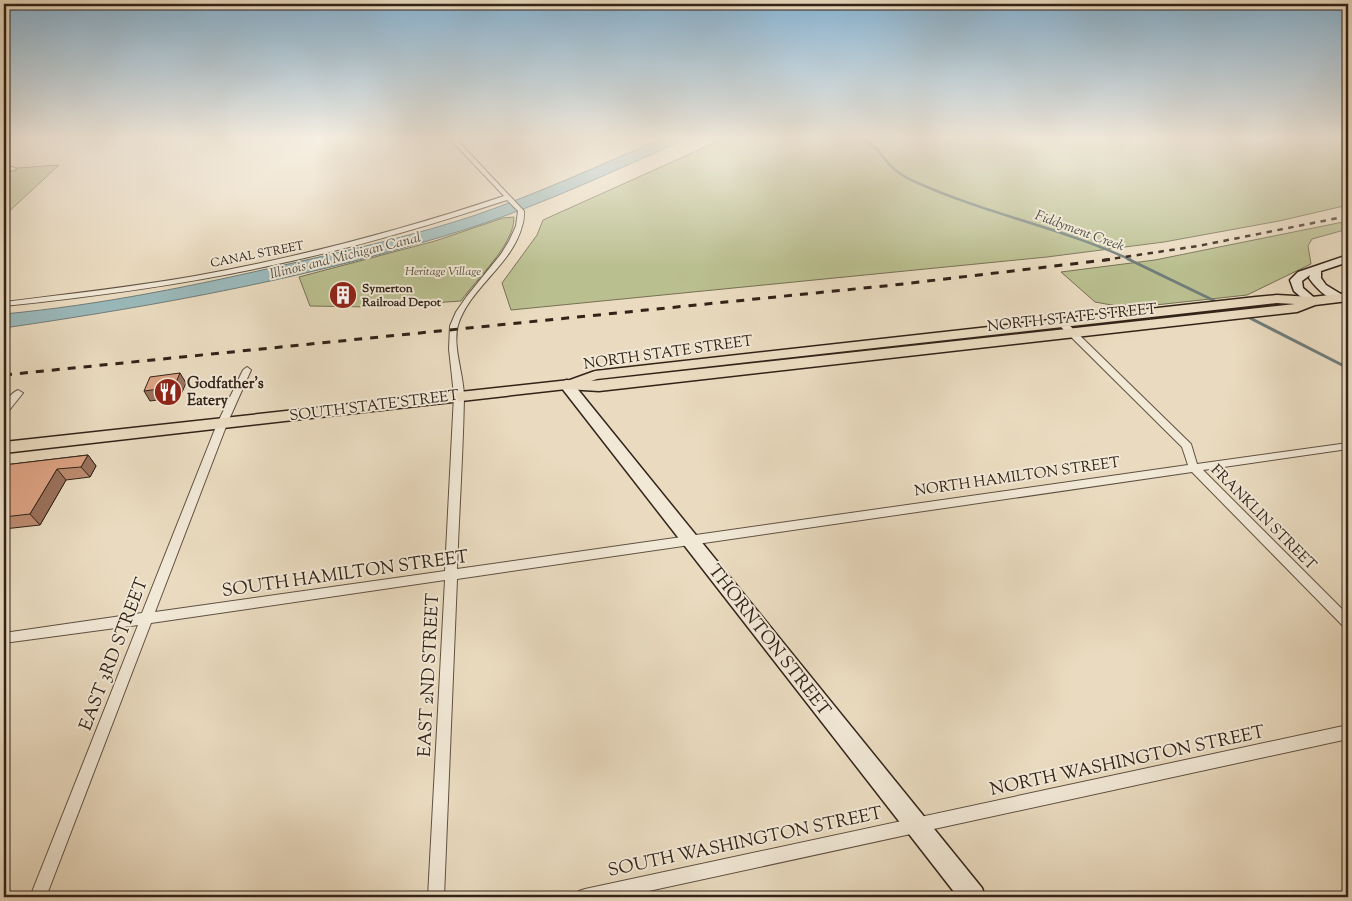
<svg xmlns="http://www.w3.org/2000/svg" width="1352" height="901" font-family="'Sorts Mill Goudy',serif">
<rect width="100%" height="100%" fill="#eadbc0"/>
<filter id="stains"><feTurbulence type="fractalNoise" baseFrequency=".004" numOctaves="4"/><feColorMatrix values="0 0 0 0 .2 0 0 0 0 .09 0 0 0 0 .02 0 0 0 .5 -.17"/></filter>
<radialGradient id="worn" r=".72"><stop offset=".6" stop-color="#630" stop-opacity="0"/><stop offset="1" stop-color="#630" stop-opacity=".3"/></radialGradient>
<g fill="#babf90" stroke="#767154">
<path d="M723 139H1348V205L1279 221 1164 242 1047 257 511 310 502 283 537 235 543 220Z"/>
<path d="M59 165 4 216V169Z"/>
<path d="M514 217C515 244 476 279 461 301L371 307 310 306 299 277 435 241 503 218Z"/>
<path d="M1348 221V229L1312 239 1308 246 1311 264 1247 295 1128 308 1095 302 1061 272 1155 260Z"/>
</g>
<path fill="#9ab9bb" stroke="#707d7a" d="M661 139H686C616 170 546 203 473 227 321 276 162 305 4 328V314C101 305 198 285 293 263 354 249 416 235 476 215 539 193 600 165 661 139Z"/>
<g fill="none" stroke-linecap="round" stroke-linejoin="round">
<path stroke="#707d7a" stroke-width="2.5" d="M862 139C876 145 880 154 889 164 897 173 908 179 918 183 987 214 1062 228 1131 260"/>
<g stroke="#707d7a" stroke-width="3">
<path d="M1128 259 1219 303"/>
<path d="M1246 316 1348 368"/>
</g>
<defs>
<g id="street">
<path d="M450 139H456L524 211C524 216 524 221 522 226 512 265 470 287 458 325 452 346 464 375 464 397 463 454 459 512 457 569L1188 465 1182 447 1058 324 1057 322 1061 320H1064L1191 444 1197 464 1348 443V449L1203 470 1348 615V628L1344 627 1192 472 457 579 444 897H428L445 580 151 623 46 897H30L138 625 4 643V633L142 613 217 424 243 370 247 367 251 370 227 424 155 612 445 571 454 395 449 349 450 326 456 312 467 296 501 254 509 241 516 226 518 211 507 200C425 227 343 251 259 268 174 286 89 297 4 306V302C68 294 132 287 195 276 300 257 403 230 504 196Z"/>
<path d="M13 167 16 169 15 170 4 172V168Z"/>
<path d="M18 390 23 393 7 413 4 414C4 404 9 394 18 390Z"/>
<path d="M1348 725V739L621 897H577L579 891 585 889Z"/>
</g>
<g id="secondary">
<path d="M1348 255V262L1321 271V278L1326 285 1344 296 1346 298 1344 300C1331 304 1316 288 1309 278L1310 275 1302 281 1303 288 1318 301 1316 303H1308L1294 291 1290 280 1298 272Z"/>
<path d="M566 380 571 381 982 888 985 897H958L561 387 559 384Z"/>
</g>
<path id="primary" d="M1348 293V301L1315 305 1297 312 599 391 566 389 4 453V442L570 380 595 371 1256 297 1277 295 1312 297ZM1277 303 1295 304 591 381 597 379Z"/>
</defs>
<use href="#street" stroke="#605142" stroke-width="2"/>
<use href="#secondary" stroke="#322318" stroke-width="3"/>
<use href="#primary" stroke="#322318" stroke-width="3"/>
<use href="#street" fill="#f1e8d6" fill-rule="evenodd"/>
<use href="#secondary" fill="#f1e8d6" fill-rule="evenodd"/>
<use href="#primary" fill="#eadbc0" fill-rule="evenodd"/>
<path stroke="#322318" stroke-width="2.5" stroke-dasharray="5.5 5.5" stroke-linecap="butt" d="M1104 260 1198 246 1348 216"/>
<path stroke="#322318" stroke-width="3" stroke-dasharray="8 8" stroke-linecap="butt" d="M4 375 894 285 1114 259"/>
</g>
<path fill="#bd8b70" stroke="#322318" d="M88 455 96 466 90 477 66 480 40 525 4 529V465Z"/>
<g fill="#9a715b" stroke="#322318">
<path d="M180 373 186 383 180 397 150 401 144 391Z"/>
<path d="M88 455 96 466 90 477 81 467Z"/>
<path d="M57 469 66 480 40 525 30 514Z"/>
</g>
<g fill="#dca282" stroke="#322318">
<path d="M180 373 174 387 144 391 150 377Z"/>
<path d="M88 455 81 467 57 469 30 514 4 517V465Z"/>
</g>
<linearGradient id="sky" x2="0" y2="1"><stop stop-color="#89b6d6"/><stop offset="0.52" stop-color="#f6efe3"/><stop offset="1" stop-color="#f6efe3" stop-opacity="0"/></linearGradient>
<rect width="1352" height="265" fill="url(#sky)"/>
<defs>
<symbol id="building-disc" viewBox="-11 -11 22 22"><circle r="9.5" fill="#8f2418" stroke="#f1e8d6"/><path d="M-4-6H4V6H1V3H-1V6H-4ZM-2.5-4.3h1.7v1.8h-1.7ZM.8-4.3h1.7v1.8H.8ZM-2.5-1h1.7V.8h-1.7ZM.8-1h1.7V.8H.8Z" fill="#fff"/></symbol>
<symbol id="restaurant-disc" viewBox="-11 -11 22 22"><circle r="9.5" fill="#8f2418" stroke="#f1e8d6"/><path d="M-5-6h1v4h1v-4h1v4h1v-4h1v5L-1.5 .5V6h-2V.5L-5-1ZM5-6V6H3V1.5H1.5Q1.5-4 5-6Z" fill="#fff"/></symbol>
</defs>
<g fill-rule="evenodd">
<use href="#building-disc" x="327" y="279" width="32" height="32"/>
<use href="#restaurant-disc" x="152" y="376" width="32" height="32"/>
</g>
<g text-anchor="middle" stroke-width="4" stroke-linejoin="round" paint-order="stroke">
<g font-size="12" fill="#322318" stroke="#f1e8d6">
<text transform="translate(257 254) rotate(-11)" y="4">CANAL STREET</text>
</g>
<g font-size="12" font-style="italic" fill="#544a36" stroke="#f1e8d6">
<text x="443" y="275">Heritage Village</text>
</g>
<g font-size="12" font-weight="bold" fill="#322318" stroke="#f1e8d6" text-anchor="start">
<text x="362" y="292">Symerton<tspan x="362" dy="14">Railroad Depot</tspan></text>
</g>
<g font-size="14" font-style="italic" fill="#515049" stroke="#f1e8d6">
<text transform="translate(1080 230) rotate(20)" y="5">Fiddyment Creek</text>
<text transform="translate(345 255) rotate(-14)" y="5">Illinois and Michigan Canal</text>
</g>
<g font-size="15" fill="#322318" stroke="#f1e8d6">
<text transform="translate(1072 317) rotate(-6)" y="5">NORTH STATE STREET</text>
<text transform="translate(668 352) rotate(-8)" y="5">NORTH STATE STREET</text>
<text transform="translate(374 405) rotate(-7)" y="5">SOUTH STATE STREET</text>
<text transform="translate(1017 476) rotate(-8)" y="5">NORTH HAMILTON STREET</text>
<text transform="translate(1264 517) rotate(45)" y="5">FRANKLIN STREET</text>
</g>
<g font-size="15" font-weight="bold" fill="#322318" stroke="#f1e8d6" text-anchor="start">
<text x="187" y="388">Godfather's<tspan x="187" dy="17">Eatery</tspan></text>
</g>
<g font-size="18" fill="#322318" stroke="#f1e8d6">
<text transform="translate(345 573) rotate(-8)" y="6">SOUTH HAMILTON STREET</text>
<text transform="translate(770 640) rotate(52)" y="6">THORNTON STREET</text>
<text transform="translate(113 654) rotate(-69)" y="6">EAST 3RD STREET</text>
<text transform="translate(428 675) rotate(-87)" y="6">EAST 2ND STREET</text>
<text transform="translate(1127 760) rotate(-12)" y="6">NORTH WASHINGTON STREET</text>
<text transform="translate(745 841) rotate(-12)" y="6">SOUTH WASHINGTON STREET</text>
</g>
</g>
<rect width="1352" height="901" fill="none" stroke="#eadbc0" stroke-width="20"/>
<rect x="5" y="5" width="1342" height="891" fill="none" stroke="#322318" stroke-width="2.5"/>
<rect x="10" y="10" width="1332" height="881" fill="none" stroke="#322318"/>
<rect width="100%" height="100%" filter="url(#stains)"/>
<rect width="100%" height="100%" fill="url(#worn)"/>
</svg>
